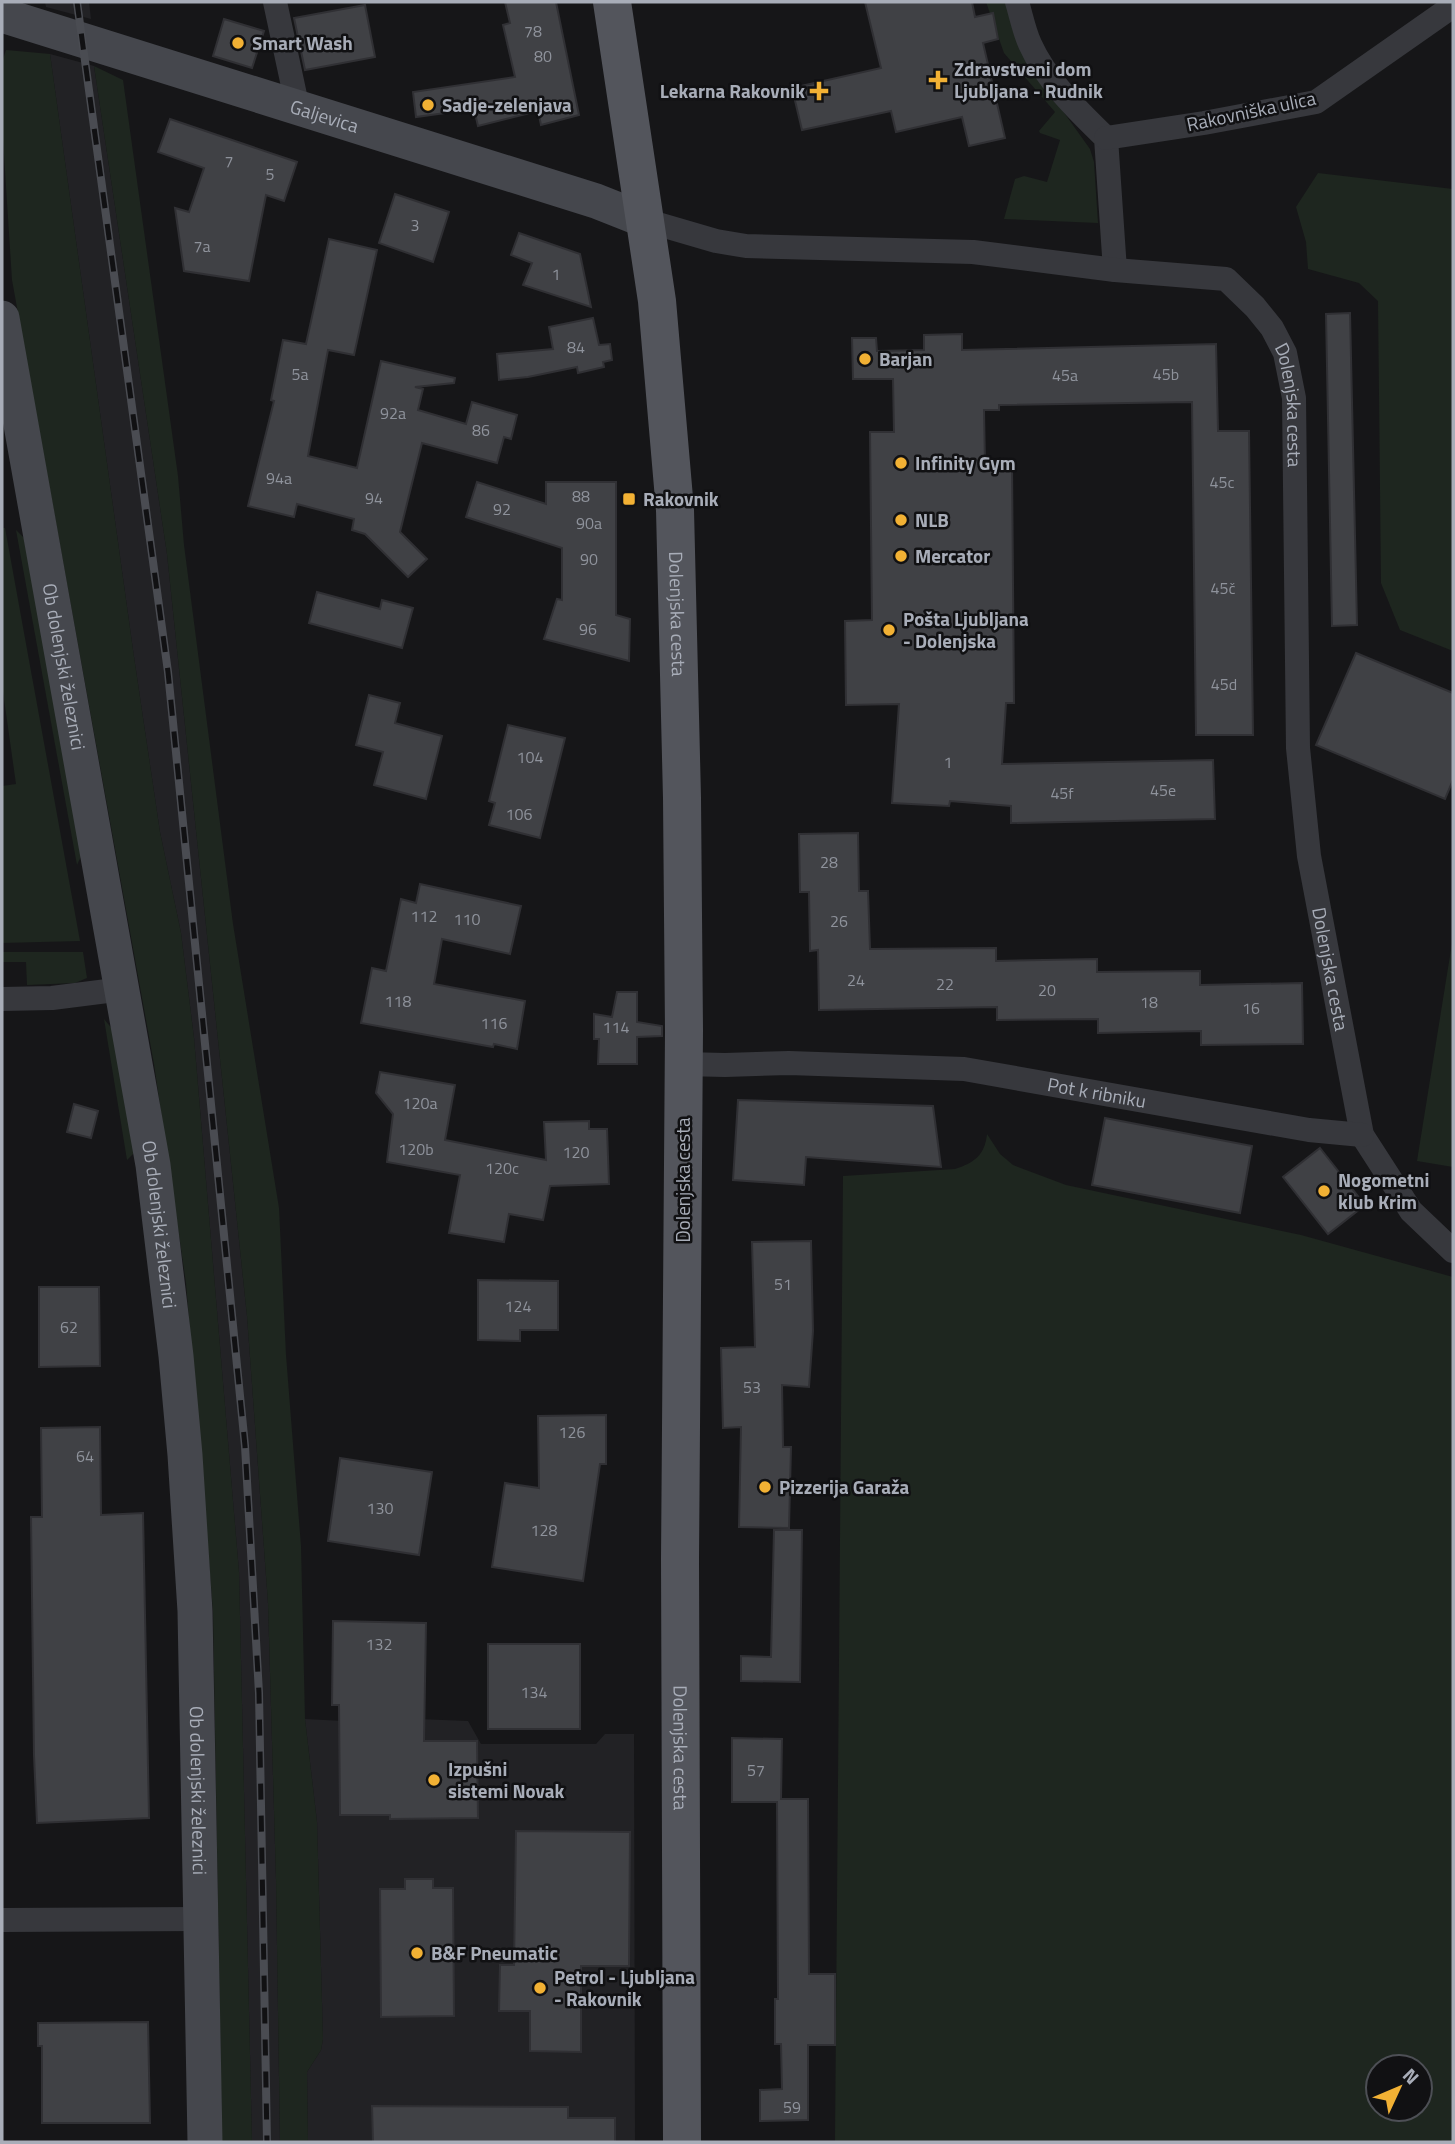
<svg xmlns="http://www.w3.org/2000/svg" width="1455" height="2144" font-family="'Titillium Web',sans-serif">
<rect width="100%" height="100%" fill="#161618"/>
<g fill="#222225">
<path d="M45 2H89L91 19 46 7Z"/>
<path d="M50 54 94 66 167 554 247 1316 268 1603 276 1879 280 2142H252L239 1572 194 1038 181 933 160 832 134 657Z"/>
<path d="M305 1719 363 1722 418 1719 468 1721 481 1744H596L605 1734H634L635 2142H308L307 2072 321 2050 323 2039 317 1822Z"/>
</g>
<g fill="#1e261f" fill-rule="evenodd">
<path d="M986 2H1005L1055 100 1090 149 1094 162 1098 223 1004 219 1015 179 1024 176 1047 182 1060 140 1040 133 1039 131 1055 112 1004 53Z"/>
<path d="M6 50 50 54 134 657 160 832 181 933 194 1038 239 1572 252 2142H222L213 1611 186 1283 154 1064 12 280 2 124V62Z"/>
<path d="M94 66 123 80 178 476 184 545 233 924 279 1208 286 1355 301 1546 305 1719 317 1822 323 2039 321 2050 307 2072 308 2142H280L276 1879 268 1603 247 1316 167 554Z"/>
<path d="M1318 173 1453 189V651L1400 630 1381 583 1378 301 1359 283 1308 269 1306 242 1296 207Z"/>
<path d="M2 528H5L80 941 2 943V786L16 784 2 685Z"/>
<path d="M16 530 24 538 82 854 77 865Z"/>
<path d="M1453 937V1167L1417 1161Z"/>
<path d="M2 952H83L87 978 75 983 27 985 26 962H2Z"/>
<path d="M104 1019 113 1030 135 1152 127 1160Z"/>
<path d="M987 1134 1000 1154 1013 1165 1066 1185 1301 1235 1453 1277V2142H835L843 1176 955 1169C974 1163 985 1155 987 1134ZM1378 2067H1420V2109H1378Z"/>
</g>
<g fill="#404145" stroke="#303034" stroke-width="2">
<path d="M505 2H556L579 115 541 125 538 111 478 126 474 109 416 117 413 92 515 77 503 25 510 23Z"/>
<path d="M865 2H972L975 17 993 13 998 39 983 43 1005 138 969 146 962 117 896 132 891 111 802 130 792 88 881 68Z"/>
<path d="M365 5 375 57 305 70 294 18Z"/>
<path d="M224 19 264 31 252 68 213 56Z"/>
<path d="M170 119 297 162 284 201 266 195 249 281 184 271 175 208 189 212 204 168 158 152Z"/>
<path d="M395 194 449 212 433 262 379 243Z"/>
<path d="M519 233 580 254 591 307 523 285 532 263 511 255Z"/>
<path d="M329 239 377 250 354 355 328 350 308 456 357 468 381 361 455 378 454 383 415 387 423 389 418 410 466 424 472 402 517 415 511 439 504 437 497 463 422 443 400 532 427 559 408 577 365 534 352 530 354 519 297 504 294 517 248 506 274 401 271 400 283 340 306 344Z"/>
<path d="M1350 313 1357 625 1332 626 1326 314Z"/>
<path d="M593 318 599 345 610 344 612 360 603 362 604 367 578 373 577 367 528 377 499 380 497 354 553 349 549 327Z"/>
<path d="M962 334V350L1216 344 1218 431H1249L1253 735H1196L1192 402 999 405V410H984L985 465 1012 464 1014 703H1006L1002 764 1213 760 1215 819 1011 823V806L950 801 949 806 892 803 899 704 846 705 845 621 872 620 870 432H894L893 379H853L852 338H876L877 351 924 350V335Z"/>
<path d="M477 482 546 504V482H616V615L630 619 629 661 544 639 557 599 562 600V548L466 517Z"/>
<path d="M317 592 380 609 382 600 413 608 402 648 309 623Z"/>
<path d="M1356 653 1453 693V780L1445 799 1316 745Z"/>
<path d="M369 695 400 703 395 723 442 736 426 799 374 785 383 752 356 745Z"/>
<path d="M508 725 565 738 540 838 489 825 495 803 489 801Z"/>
<path d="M858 833 859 891H868L870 949 996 948V961L1097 959V972L1200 971V985L1302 983 1303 1044 1201 1045V1031L1098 1033V1019L997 1020V1007L819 1010 818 950 810 951 809 892H800L799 834Z"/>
<path d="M420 884 521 906 510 954 442 939 434 984 525 1001 517 1049 494 1044 493 1047 361 1023 372 968 386 971 401 899 416 903Z"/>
<path d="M617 992H637V1022L662 1026V1036L637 1037V1064H598L599 1039H594V1014L612 1017Z"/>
<path d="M380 1072 455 1085 445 1140 546 1160 544 1122 589 1121V1129H607L609 1184 550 1186 543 1220 509 1214 504 1242 449 1233 460 1175 387 1162 393 1114 376 1093Z"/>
<path d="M738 1100 933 1106 941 1167 806 1157 804 1185 733 1180Z"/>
<path d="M74 1104 98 1111 91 1138 67 1132Z"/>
<path d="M1105 1118 1252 1146 1240 1213 1092 1185Z"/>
<path d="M1320 1148 1365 1205 1328 1234 1283 1177Z"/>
<path d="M811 1241 813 1331 809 1387 782 1385 783 1447H791L789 1528 739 1527 741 1427 723 1428 721 1348 755 1347 752 1242Z"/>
<path d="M478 1280 558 1281V1330H520V1341L478 1340Z"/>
<path d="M39 1287H99L100 1366 39 1367Z"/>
<path d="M606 1415V1464H600L583 1581 492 1567 505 1483 539 1488 538 1416Z"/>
<path d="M100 1427 101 1515 143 1513 149 1818 37 1823 34 1755 31 1517H42L41 1428Z"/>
<path d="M340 1458 432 1472 419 1555 328 1541Z"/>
<path d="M774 1530H802L800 1682 741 1681V1656L771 1657Z"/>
<path d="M333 1621 426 1623 424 1741H477L478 1818 390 1819V1815H340L339 1705H332Z"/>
<rect x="488" y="1644" width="92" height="85"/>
<path d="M732 1738 782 1739 781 1799H808L809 1974H835V2045H808V2120L760 2121V2090L782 2089 781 2044H775V1999H778L777 1802H732Z"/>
<path d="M516 1831 630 1832 629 1966H581V2052L530 2051V2011H499L500 1965H514Z"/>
<path d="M405 1879H433V1888H453L454 2016 381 2017 380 1889H405Z"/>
<path d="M148 2022 150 2123H42V2046H38V2023Z"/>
<path d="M372 2106 568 2107V2118H615V2142H373Z"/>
</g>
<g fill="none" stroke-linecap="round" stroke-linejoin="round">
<g stroke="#37383d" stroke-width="24">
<path d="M275 2 298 109"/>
<path d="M1017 2C1021 15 1024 31 1030 44 1046 80 1078 111 1106 138L1115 270"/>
<path d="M1106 138 1204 123 1316 102 1453 6"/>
<path id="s1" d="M644 220 716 241 746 246 973 252 1115 270 1226 279 1255 307 1272 328 1285 353 1294 398 1298 748 1309 856 1362 1135 1411 1211 1453 1251"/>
<path d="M2 999 52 998 123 989"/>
<path id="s2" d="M683 1064 725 1065 789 1063 964 1069 1309 1130 1362 1135"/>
<path d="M2 1920 202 1919"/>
</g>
<g stroke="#45474d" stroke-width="35">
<path id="s3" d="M2 15 596 201 644 220"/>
<path id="s4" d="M2 318 153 1165 176 1356 185 1455 195 1611 205 2142"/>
</g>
<path stroke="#53555c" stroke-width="38" id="s5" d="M612 2 657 301 675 510 682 798 684 1031 680 1560 682 2142"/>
<defs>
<path id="rail" d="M77 2 168 672 245 1446 259 1693 267 2142"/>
</defs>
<use href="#rail" stroke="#4a4c52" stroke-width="8"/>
<use href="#rail" stroke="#111113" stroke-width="5" stroke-dasharray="16" stroke-linecap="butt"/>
</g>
<g fill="#f2b134" stroke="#111113" stroke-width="2.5">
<circle cx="238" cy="43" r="7"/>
<path d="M934.5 69.5h7v7h7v7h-7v7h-7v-7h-7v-7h7z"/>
<path d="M815.5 80.5h7v7h7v7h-7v7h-7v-7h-7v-7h7z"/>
<circle cx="428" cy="105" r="7"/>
<circle cx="865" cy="359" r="7"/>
<circle cx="901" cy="463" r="7"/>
<rect x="622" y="492" width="14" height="14" rx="3.5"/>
<circle cx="901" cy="520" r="7"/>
<circle cx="901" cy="556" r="7"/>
<circle cx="889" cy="630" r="7"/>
<circle cx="1324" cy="1191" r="7"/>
<circle cx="765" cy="1487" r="7"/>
<circle cx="434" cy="1780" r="7"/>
<circle cx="417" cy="1953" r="7"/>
<circle cx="540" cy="1988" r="7"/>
</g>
<g text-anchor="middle" stroke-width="5" stroke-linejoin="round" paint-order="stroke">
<g font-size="16" fill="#8e929b">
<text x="533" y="37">78</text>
<text x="543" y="62">80</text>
<text x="229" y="167">7</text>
<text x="270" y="180">5</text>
<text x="415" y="231">3</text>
<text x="202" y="252">7a</text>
<text x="556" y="280">1</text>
<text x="576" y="353">84</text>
<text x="300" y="380">5a</text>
<text x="1166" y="380">45b</text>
<text x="1065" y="381">45a</text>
<text x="393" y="419">92a</text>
<text x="481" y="436">86</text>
<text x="279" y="484">94a</text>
<text x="1222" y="488">45c</text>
<text x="581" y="502">88</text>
<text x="374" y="504">94</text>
<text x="502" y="515">92</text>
<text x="589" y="529">90a</text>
<text x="589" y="565">90</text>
<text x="1223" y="594">45č</text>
<text x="588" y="635">96</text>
<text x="1224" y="690">45d</text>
<text x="530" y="763">104</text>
<text x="948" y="768">1</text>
<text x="1163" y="796">45e</text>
<text x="1062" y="799">45f</text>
<text x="519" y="820">106</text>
<text x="829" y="868">28</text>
<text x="424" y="922">112</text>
<text x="467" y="925">110</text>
<text x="839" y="927">26</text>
<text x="856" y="986">24</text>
<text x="945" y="990">22</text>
<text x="1047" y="996">20</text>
<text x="398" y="1007">118</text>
<text x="1149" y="1008">18</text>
<text x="1251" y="1014">16</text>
<text x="494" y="1029">116</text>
<text x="616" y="1033">114</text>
<text x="420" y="1109">120a</text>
<text x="416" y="1155">120b</text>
<text x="576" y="1158">120</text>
<text x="502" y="1174">120c</text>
<text x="783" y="1290">51</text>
<text x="518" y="1312">124</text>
<text x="69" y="1333">62</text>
<text x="752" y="1393">53</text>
<text x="572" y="1438">126</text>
<text x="85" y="1462">64</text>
<text x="380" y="1514">130</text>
<text x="544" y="1536">128</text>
<text x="379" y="1650">132</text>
<text x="534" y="1698">134</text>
<text x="756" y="1776">57</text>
<text x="792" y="2113">59</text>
</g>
<g font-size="19" font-weight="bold" fill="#a8adb8" stroke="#111113" text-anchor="start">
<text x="252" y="50">Smart Wash</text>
<text x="954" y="76">Zdravstveni dom<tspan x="954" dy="22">Ljubljana - Rudnik</tspan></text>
<text x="805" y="98" text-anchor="end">Lekarna Rakovnik</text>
<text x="442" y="112">Sadje-zelenjava</text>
<text x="879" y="366">Barjan</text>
<text x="915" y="470">Infinity Gym</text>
<text x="643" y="506">Rakovnik</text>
<text x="915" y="527">NLB</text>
<text x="915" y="563">Mercator</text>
<text x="903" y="626">Pošta Ljubljana<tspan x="903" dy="22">- Dolenjska</tspan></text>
<text x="1338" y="1187">Nogometni<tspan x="1338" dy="22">klub Krim</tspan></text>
<text x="779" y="1494">Pizzerija Garaža</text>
<text x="448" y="1776">Izpušni<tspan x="448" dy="22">sistemi Novak</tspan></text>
<text x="431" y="1960">B&amp;F Pneumatic</text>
<text x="554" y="1984">Petrol - Ljubljana<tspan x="554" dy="22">- Rakovnik</tspan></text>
</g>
<g font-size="19" fill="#a8adb8" stroke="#111113">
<text transform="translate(1251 111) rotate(-12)" y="7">Rakovniška ulica</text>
<text dy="7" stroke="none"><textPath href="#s3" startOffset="338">Galjevica</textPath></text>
<text dy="7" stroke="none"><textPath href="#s1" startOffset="735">Dolenjska cesta</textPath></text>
<text dy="7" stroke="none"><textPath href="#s5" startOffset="616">Dolenjska cesta</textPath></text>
<text dy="7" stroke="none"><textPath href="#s4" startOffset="354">Ob dolenjski železnici</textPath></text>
<text dy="7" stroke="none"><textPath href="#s1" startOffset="1302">Dolenjska cesta</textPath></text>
<text dy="7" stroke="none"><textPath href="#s2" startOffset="416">Pot k ribniku</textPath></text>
<text transform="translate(683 1180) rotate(-90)" y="7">Dolenjska cesta</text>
<text dy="7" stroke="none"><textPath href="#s4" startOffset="920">Ob dolenjski železnici</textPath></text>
<text dy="7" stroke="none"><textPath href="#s5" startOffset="1750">Dolenjska cesta</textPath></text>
<text dy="7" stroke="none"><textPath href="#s4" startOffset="1488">Ob dolenjski železnici</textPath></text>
</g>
</g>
<rect width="1455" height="2144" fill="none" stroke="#a8adb8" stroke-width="7"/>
<g transform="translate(1399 2088) rotate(46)"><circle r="33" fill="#111113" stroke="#4d4f55" stroke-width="2"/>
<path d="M0-5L12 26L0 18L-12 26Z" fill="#f2b134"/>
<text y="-10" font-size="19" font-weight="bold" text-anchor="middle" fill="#a8adb8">N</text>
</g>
</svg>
